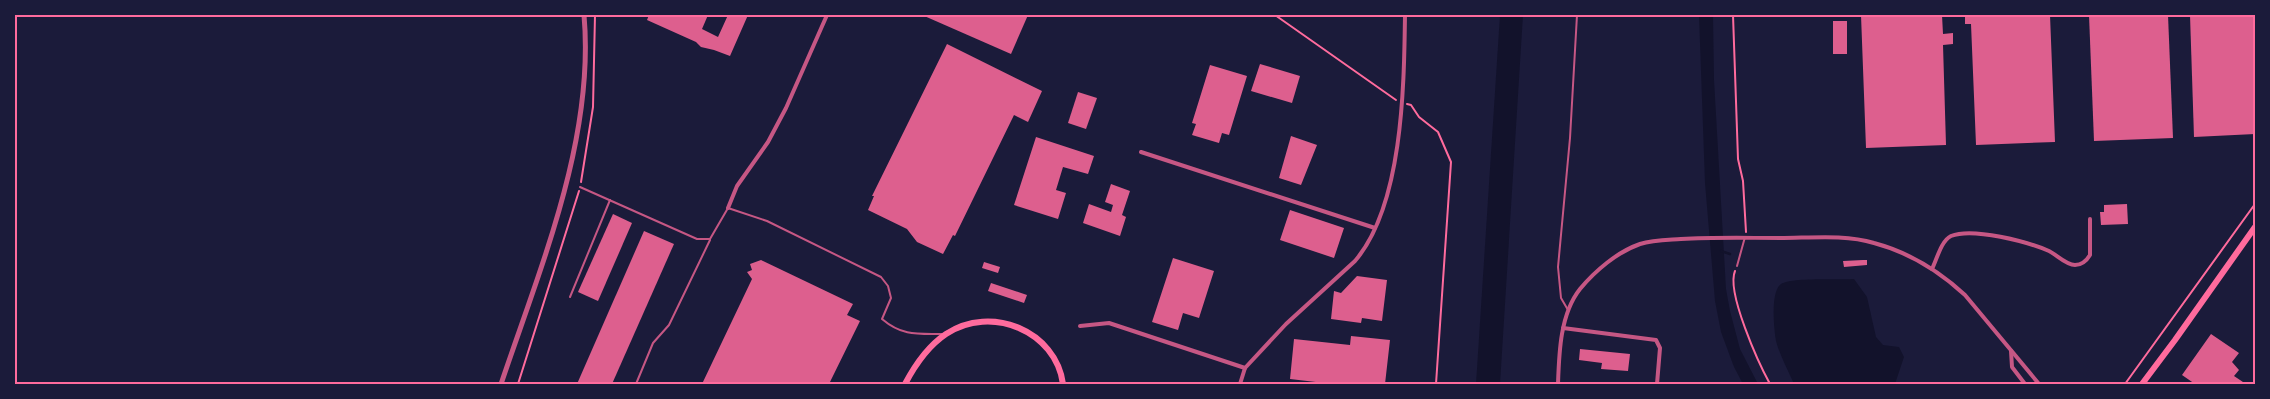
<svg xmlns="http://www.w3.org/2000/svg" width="2270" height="399" font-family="Mulish,sans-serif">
<rect width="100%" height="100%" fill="#1b1b3a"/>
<g fill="#12122b">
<path d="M1500 15H1523L1500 384H1476Z"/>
<path d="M1699 15H1713L1714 80 1726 289 1730 311 1740 349 1758 384H1743L1734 367 1721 332 1715 301 1705 183Z"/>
<path d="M1854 279 1867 297 1876 337 1883 345 1899 347 1904 357 1895 384H1794C1788 370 1780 356 1776 341 1774 329 1770 292 1781 284 1791 277 1839 280 1854 279Z"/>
</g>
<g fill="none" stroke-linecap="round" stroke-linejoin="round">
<path stroke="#12122b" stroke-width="2.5" d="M1721 251 1730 254"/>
</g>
<g fill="#dd5f8e">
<path d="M649 15H708L702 29 718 37 728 15H748L730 56 714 50 701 47 696 42 647 20Z"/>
<path d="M922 15H1028L1011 54Z"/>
<path d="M1861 15H1942L1943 34 1953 33V44L1943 45 1946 145 1866 148Z"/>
<path d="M1965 15H2050L2055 142 1976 145 1971 24H1965Z"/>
<path d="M2089 15H2168L2173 138 2094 141Z"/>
<path d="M2190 15H2255V134L2194 137Z"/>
<rect x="1833" y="21" width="14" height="33"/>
<path d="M947 44 1042 91 1028 122 1014 115 955 236 953 235 943 254 917 242 907 229 868 210 874 196H872Z"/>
<path d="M1260 64 1300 76 1292 103 1251 91Z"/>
<path d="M1210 65 1247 76 1229 135 1222 133 1219 143 1192 135 1196 124 1192 123Z"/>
<path d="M1078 92 1097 98 1086 129 1068 123Z"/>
<path d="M1291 136 1317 145 1301 185 1279 178Z"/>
<path d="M1036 137 1094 156 1088 174 1063 167 1056 190 1066 193 1058 219 1014 205Z"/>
<path d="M1111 184 1130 191 1122 215 1126 217 1120 236 1083 223 1089 204 1111 212 1113 205 1105 202Z"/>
<path d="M2127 204 2128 224 2101 225 2100 212H2104V205Z"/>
<path d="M1290 210 1344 228 1334 258 1280 240Z"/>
<path d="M613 214 632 223 598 301 578 292Z"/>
<path d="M644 231 674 244 612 384H577Z"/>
<path d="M1173 258 1214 271 1199 318 1183 313 1178 330 1152 322Z"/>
<path d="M761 260 853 304 847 315 860 321 829 384H702L752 279 747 272 752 270 750 264Z"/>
<path d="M1863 260H1867V265L1844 267 1843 261Z"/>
<path d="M984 262 1000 267 998 273 982 268Z"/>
<path d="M1357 276 1387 280 1382 321 1362 318 1361 323 1331 319 1334 291 1341 293Z"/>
<path d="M991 283 1027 295 1024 303 988 291Z"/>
<path d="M2211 334 2239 353 2232 362 2239 370 2234 376 2243 382 2242 384H2195L2182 375Z"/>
<path d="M1351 336 1390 340 1385 384H1333L1290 379 1294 339 1350 345Z"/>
<path d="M1580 349 1630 354 1628 371 1601 369 1602 363 1579 360Z"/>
</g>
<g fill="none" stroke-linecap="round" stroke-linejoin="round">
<g stroke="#ff6b9d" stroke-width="2">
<path d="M1275 15 1396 100"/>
<path d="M1733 15 1738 159 1743 181 1746 232"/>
<path d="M1407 104 1411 105 1419 117 1438 132 1451 162 1436 384"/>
<path d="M581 182 593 107 595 15"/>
<path d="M1735 271C1726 292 1759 364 1770 384"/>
<path d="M518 384 579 191"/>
<path d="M2125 384 2255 204"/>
</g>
<g stroke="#c65784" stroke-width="2">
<path d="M580 187 697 239H710L728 208 767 221 881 277 888 286 891 298 882 319C902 336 917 334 942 334"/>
<path d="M1737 266 1745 237"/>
<path d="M570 297 610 200"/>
<path d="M1568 310 1561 298 1558 267 1570 138 1577 15"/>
<path d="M636 384 653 343 669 325 710 240"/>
</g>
<g stroke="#c65784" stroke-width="4">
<path d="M1141 152 1375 228"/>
<path d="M728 208 737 186 768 142 786 108 827 15"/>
<path d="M1932 269C1937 259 1941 241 1951 236 1973 227 2028 242 2049 251 2057 255 2066 265 2075 265 2082 265 2087 260 2090 255V219"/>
<path d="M1080 326 1109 323 1245 368"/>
<path d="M1563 328 1656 340 1660 348 1657 384"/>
<path d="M2011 351 2012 367 2025 384"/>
<path d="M1240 384 1245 368 1286 324 1355 261C1403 205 1404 86 1405 15"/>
<path d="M1558 384C1559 354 1560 314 1580 289 1595 271 1617 252 1640 244 1653 240 1668 240 1681 239 1714 237 1747 238 1780 238 1810 238 1845 234 1874 243 1908 252 1939 271 1965 295L2039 384"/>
</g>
<path stroke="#c65784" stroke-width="5" d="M501 384C540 268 595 139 584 15"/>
<g stroke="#ff6b9d" stroke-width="6">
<path d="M905 384C915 365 928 346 946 334 991 304 1056 331 1063 384"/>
<path d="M2142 384 2175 340 2255 227"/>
</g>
</g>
<rect width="2270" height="399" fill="none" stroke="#1b1b3a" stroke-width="32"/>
<rect x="16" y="16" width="2238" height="367" fill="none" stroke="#ff6b9d" stroke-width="2"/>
</svg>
